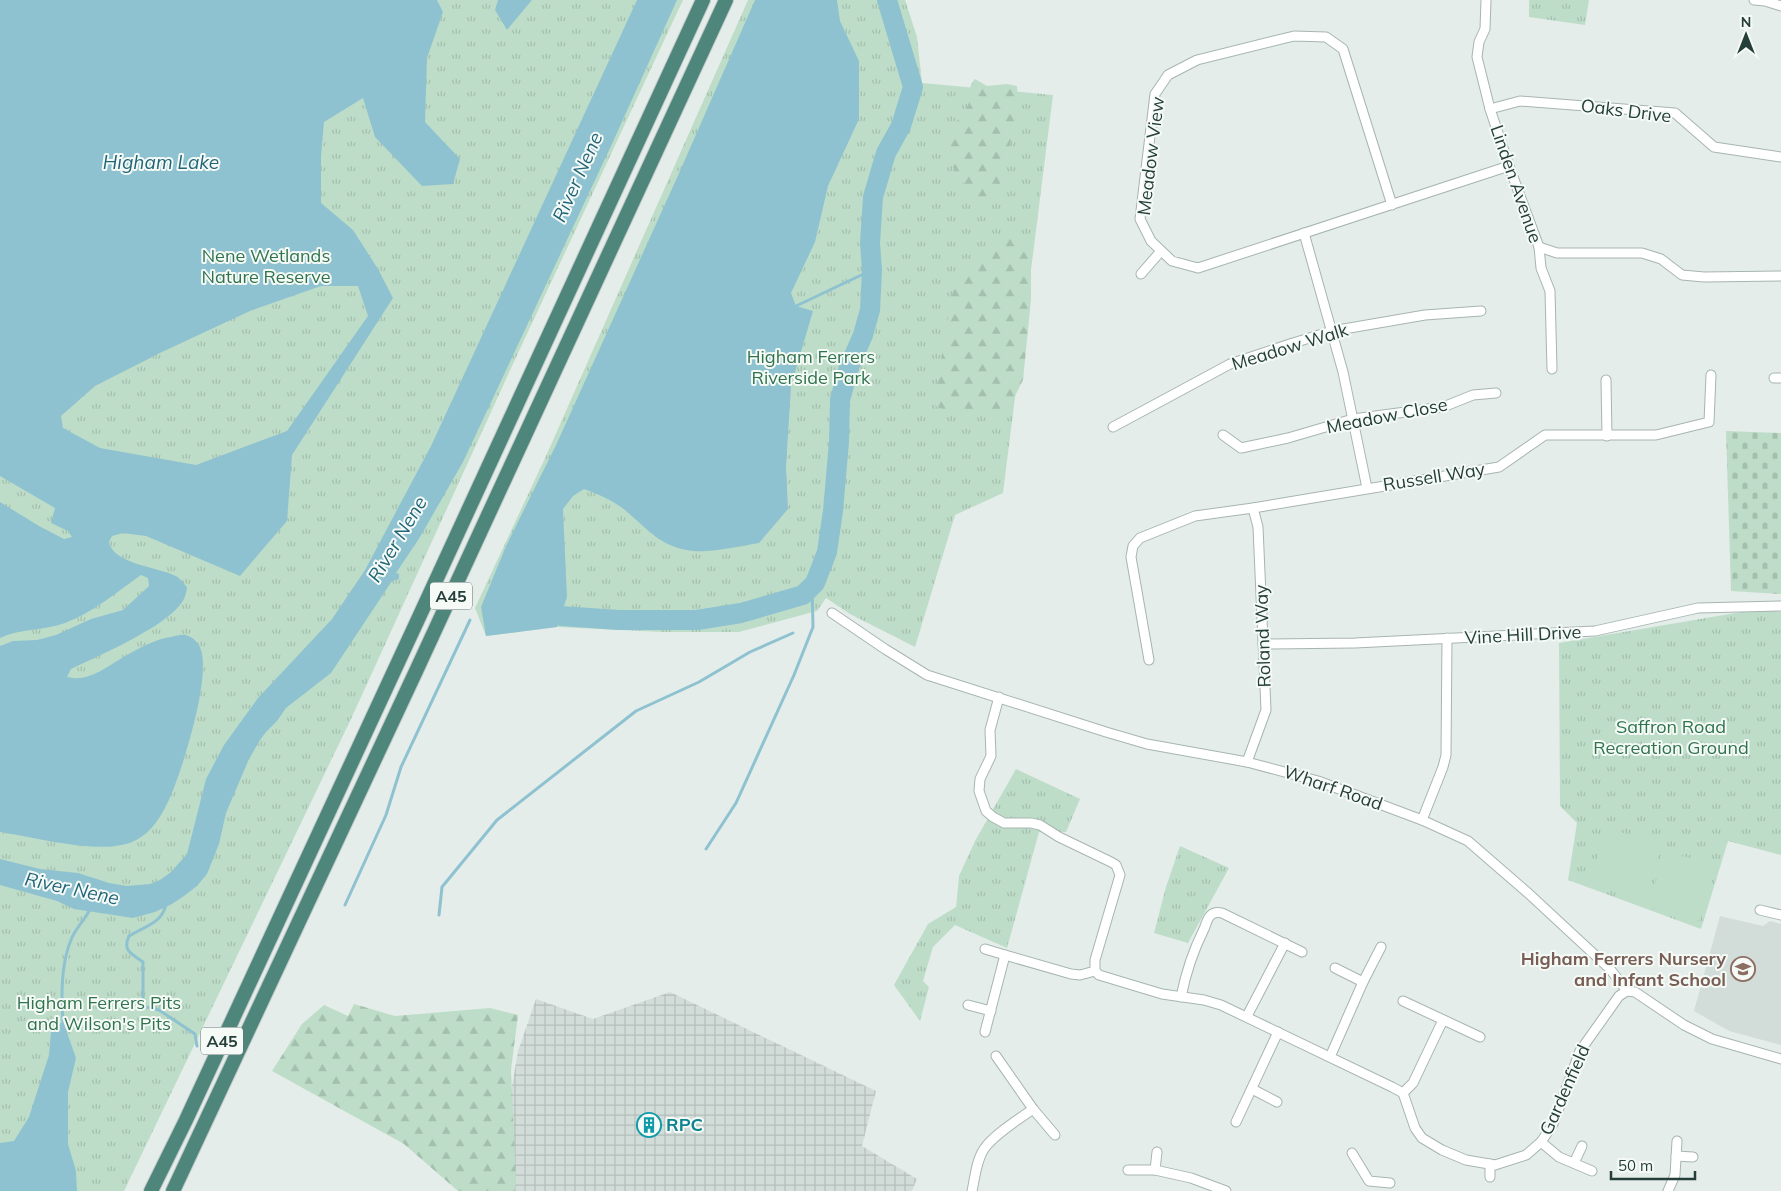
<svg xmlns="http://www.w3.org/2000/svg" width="1781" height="1191" font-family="Mulish,sans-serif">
<defs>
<pattern id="industrial-grid" width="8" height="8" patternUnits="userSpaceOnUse" patternTransform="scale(1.25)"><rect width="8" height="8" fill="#d2ddd9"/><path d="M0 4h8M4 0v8" fill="none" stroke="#b4bfbb"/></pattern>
<pattern id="grass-tufts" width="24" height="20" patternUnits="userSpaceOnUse" patternTransform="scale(1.25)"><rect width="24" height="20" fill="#beddc8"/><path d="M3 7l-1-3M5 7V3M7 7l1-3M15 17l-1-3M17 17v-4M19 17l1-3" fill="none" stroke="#a3bfad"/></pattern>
<pattern id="forest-firs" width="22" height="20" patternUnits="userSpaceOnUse" patternTransform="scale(1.25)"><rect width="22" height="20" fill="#beddc8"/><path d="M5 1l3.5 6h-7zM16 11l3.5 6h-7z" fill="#a3bfad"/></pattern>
<pattern id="cemetery-stones" width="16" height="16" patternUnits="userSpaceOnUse" patternTransform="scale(1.25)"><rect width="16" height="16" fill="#beddc8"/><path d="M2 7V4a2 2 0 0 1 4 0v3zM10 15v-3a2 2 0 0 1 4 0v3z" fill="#a3bfad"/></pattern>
</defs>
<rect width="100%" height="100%" fill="#e4edea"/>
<path fill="#d2ddd9" d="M1720 916 1763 926 1770 921 1781 924V1045L1729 1031 1694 1011Z"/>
<path fill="url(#industrial-grid)" d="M670 992 876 1091 862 1146 917 1179 912 1191H512L511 1092 518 1051 536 999 593 1019Z"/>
<g fill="url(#grass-tufts)">
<path d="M0 0H683L512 366 351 719 124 1191H0Z"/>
<path d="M748 0H905L917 37 922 83 1053 95 1003 493 955 515 915 647 850 614 826 598 817 611 739 632H662L557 627 486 636 475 608 546 456Z"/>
<path d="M1529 0H1589L1585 25 1529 17Z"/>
<path d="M1759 609 1781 612V855L1728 841 1701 929 1568 880 1577 823 1560 806 1559 643Z"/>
<path d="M1016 769 1080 799 1066 832H1039L1007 948 955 925 933 947 923 981 929 987 920 1021 894 985 928 924 956 907 959 876 975 841Z"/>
<path d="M1180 846 1229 868 1188 943 1154 933 1166 887Z"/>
</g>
<g fill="url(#forest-firs)">
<path d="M975 79 987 86 1007 84 1017 86 1018 105 1004 174 996 194 981 198C961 186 941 157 949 133 953 123 963 116 967 107 973 97 965 90 975 79Z"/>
<path d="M1026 237 1031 244V299L1023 380 1009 408C985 412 958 417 936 406L935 394 954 284C967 268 991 246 1010 239 1015 237 1021 238 1026 237Z"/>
<path d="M354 1004 395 1016 490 1008 518 1015 511 1070 516 1181 515 1191H458L404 1144 272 1071 302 1024 324 1005 348 1016Z"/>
</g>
<path fill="url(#cemetery-stones)" d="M1726 431 1781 433V594L1731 591Z"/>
<g fill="#beddc8">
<path d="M1605 828 1661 843 1646 899 1590 884Z"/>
<path d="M1664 851 1715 865 1700 921 1649 907Z"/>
</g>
<g fill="#8fc2d0" fill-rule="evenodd">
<path d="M0 0H437L443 12 427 58 425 122 460 159 453 184 422 186 375 137 363 98 324 122 321 156V203L353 230 378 269 393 298 292 455 287 521 240 576 146 536 123 533 112 536 109 542C113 564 158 567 176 576 180 578 183 583 187 587 186 594 185 599 180 605 161 629 100 655 71 669L67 677C91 683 109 664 129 654 141 647 156 639 171 637 175 636 182 634 186 635 193 637 199 643 201 650 211 679 181 776 167 804 160 818 152 831 138 839 107 858 36 837 0 832V646L13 641 37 640 56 635 91 619 123 610 149 586 148 578 141 575C117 592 92 613 65 623 44 631 21 628 0 638V502L39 526 64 539 72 537 68 531 51 523 55 508 0 476ZM321 286H358L368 316 287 431 196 465 100 448 63 428 61 416 95 386 162 352 250 311Z"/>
<path d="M498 0H532L507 30 495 10Z"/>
<path d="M637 0H677L611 146 463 462 420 537 396 573 399 574V579L392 581 331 673 286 708 277 721 266 732 260 740 249 759 226 813 219 844 207 874 197 886 184 896 172 904 155 912 133 918 74 909 57 901 0 885V859L40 869 78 873 109 883 127 886 150 884 160 880 171 872 187 854 206 779 224 745 258 698 332 619 365 570 431 446Z"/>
<path d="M755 0H837L840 21 859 61V119L828 186 815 242 791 293 796 306 813 311 791 386 786 467 788 509 759 543C742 546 708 553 693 551 660 547 650 531 625 510 614 501 598 494 584 489L573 496 563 509 567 597 557 627 486 636 481 607 506 546 557 443 680 171Z"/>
<path d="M63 1021 76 1058 68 1092V1144L76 1171 77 1191H0V1143L14 1141 29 1117 49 1055 51 1032Z"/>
</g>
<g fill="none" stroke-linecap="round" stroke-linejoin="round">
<g stroke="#8fc2d0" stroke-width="3">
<path d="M796 306 872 270"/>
<path d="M706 849 736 803 794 675 813 627 812 586"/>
<path d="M166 904C163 923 143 927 129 936 122 951 132 954 143 962V1004L146 1007 159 1010 195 1034 197 1046"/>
<path d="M345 905 386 815 401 767 470 620"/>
<path d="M439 915 442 887 497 820 636 711 699 682 750 652 793 633"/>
<path d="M63 1021C61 995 61 964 71 940 75 929 84 921 89 911"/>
</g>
<path stroke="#8fc2d0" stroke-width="20" d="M561 616 619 620H697L741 613 803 595 815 583 827 552 833 511 839 442 840 400 849 367 863 335 870 310 872 270 870 243 873 197 886 153 901 126 913 87 887 0"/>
<defs>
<g id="minor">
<path d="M1486 0 1485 29 1479 42 1477 57 1490 109 1509 166 1539 247 1541 268 1550 291 1552 369"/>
<path d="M1754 0 1765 1 1781 6"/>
<path d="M1490 109 1520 101 1675 113 1714 147 1781 157"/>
<path d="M1392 205 1343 49 1326 37 1294 36 1197 60 1168 75 1155 94 1140 219 1151 241 1172 261 1198 268 1509 166"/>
<path d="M1304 233 1343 372 1367 488"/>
<path d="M1539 247 1557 253H1642L1661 259 1682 275 1704 277 1781 276"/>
<path d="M1141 274 1161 251"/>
<path d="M1774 378H1781"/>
<path d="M1606 380 1607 436"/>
<path d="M1113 427 1230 364 1290 344 1332 331 1425 315 1481 311"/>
<path d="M1223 435 1241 448 1288 438 1353 419 1443 407 1473 395 1496 393"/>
<path d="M832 613 885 649 927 675 1106 732 1147 744 1247 762 1318 781 1422 820 1468 841 1528 893 1610 969 1627 991 1635 992 1684 1025 1712 1039 1781 1059"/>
<path d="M1263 644 1355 643 1595 631 1698 608 1781 606"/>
<path d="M1149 660 1131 557 1133 546 1140 538 1195 516 1253 508 1499 467 1545 435H1656L1709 422 1711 375"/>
<path d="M999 697 990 730 991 756 980 779 979 791 986 811 993 817 1004 823H1031L1040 825 1059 837 1111 862 1116 865 1120 875 1095 960V971L1099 975 1162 994 1204 1000 1221 1005 1392 1087 1403 1093 1415 1128 1422 1138 1442 1150 1466 1160 1495 1165 1526 1155 1541 1142 1553 1124 1580 1051 1619 996 1627 991"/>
<path d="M1247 762 1266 710 1258 527 1253 508"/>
<path d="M1422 820 1443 767 1446 755 1447 638"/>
<path d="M1760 910 1781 915"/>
<path d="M985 949 1005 955"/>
<path d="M1335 968 1363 982"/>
<path d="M1181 997C1186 972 1193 951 1204 929 1206 925 1207 918 1211 915 1214 912 1218 912 1222 913L1302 952"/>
<path d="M1403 1001 1480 1037"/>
<path d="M968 1005 991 1011"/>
<path d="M1247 1016 1285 943"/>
<path d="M985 1032 1005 955 1071 974 1080 975 1095 971"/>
<path d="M996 1056 1033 1109 1055 1135"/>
<path d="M1330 1057 1363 982 1381 947"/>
<path d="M1252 1089 1277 1102"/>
<path d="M1403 1093 1413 1083 1443 1020"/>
<path d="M1236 1122 1278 1032"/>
<path d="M1541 1142 1559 1157 1592 1171"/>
<path d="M1352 1153 1369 1181 1390 1183"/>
<path d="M1676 1156 1693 1157"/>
<path d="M1574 1163 1582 1146"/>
<path d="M1128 1170H1155L1191 1178 1226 1191"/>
<path d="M1155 1170 1157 1152"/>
<path d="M1490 1177V1164"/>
<path d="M972 1191C975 1178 976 1161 984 1149 993 1135 1019 1119 1033 1109"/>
<path d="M1668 1191 1675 1175 1677 1141"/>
</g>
<g id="trunk">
<path d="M151 1191 186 1120 420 615 703 0"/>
<path d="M173 1191 417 669 726 0"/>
</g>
</defs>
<use href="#minor" stroke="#a7b5b1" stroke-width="11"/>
<use href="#trunk" stroke="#c2c9c8" stroke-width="16"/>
<use href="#minor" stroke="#fff" stroke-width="9"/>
<use href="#trunk" stroke="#4e867c" stroke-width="14"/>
</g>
<defs>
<symbol id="school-ring" viewBox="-11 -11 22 22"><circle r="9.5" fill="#f5faf7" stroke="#8d6e63" stroke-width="1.5"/><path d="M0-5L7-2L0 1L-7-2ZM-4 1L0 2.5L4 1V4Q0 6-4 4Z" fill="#8d6e63"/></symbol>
<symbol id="building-ring" viewBox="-11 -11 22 22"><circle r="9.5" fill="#f5faf7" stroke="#0f9aa8" stroke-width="1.5"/><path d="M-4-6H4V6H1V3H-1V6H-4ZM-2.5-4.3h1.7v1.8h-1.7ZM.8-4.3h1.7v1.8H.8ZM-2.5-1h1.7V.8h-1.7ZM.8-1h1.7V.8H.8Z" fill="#0f9aa8"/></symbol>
</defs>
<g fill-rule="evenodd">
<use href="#school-ring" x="1729" y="955" width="28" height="28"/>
<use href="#building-ring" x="635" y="1111" width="28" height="28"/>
</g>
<g text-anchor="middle" stroke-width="4" stroke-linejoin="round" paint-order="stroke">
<g fill="#f5faf7" stroke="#637672" stroke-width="1">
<rect x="430" y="582.5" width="42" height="27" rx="4"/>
<rect x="201" y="1027.5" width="42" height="27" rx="4"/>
</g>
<g font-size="16" font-weight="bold" fill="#243e39">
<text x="451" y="602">A45</text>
<text x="222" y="1047">A45</text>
</g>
<g font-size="18" fill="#243e39" stroke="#f5faf7">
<text transform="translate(1626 111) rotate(7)" y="6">Oaks Drive</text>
<text transform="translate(1151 156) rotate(-83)" y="6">Meadow View</text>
<text transform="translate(1516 184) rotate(71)" y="6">Linden Avenue</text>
<text transform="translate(1290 347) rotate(-17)" y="6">Meadow Walk</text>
<text transform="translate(1387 416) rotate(-11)" y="6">Meadow Close</text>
<text transform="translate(1434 477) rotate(-9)" y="6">Russell Way</text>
<text transform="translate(1523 635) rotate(-3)" y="6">Vine Hill Drive</text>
<text transform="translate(1263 636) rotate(-92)" y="6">Roland Way</text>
<text transform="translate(1333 788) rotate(19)" y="6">Wharf Road</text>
<text transform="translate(1565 1090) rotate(-66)" y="6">Gardenfield</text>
</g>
<g font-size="18" fill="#30744e" stroke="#f5faf7">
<text x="266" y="262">Nene Wetlands<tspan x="266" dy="21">Nature Reserve</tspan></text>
<text x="811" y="363">Higham Ferrers<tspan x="811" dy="21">Riverside Park</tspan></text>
<text x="1671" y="733">Saffron Road<tspan x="1671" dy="21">Recreation Ground</tspan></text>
<text x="99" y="1009">Higham Ferrers Pits<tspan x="99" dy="21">and Wilson's Pits</tspan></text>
</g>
<g font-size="18" font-weight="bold" fill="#785e54" stroke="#f5faf7" text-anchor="end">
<text x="1726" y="965">Higham Ferrers Nursery<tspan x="1726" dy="21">and Infant School</tspan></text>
</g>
<g font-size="18" font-weight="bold" fill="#0d838f" stroke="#f5faf7" text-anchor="start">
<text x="666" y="1131">RPC</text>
</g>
<g font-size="19" font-style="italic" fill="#206578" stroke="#f5faf7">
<text x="161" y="169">Higham Lake</text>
<text transform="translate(577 177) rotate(-66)" y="7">River Nene</text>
<text transform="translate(397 539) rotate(-59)" y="7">River Nene</text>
<text transform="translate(72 888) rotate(12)" y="7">River Nene</text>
</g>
</g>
<g transform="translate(1746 35)" stroke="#f5faf7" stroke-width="4" paint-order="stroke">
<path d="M0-4L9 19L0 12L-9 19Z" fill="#243e39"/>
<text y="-8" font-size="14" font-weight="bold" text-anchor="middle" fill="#243e39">N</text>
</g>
<path d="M1611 1171v8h84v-8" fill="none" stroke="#243e39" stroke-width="2.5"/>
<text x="1618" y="1171" font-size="15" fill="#243e39" stroke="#f5faf7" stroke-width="4" paint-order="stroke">50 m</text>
</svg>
